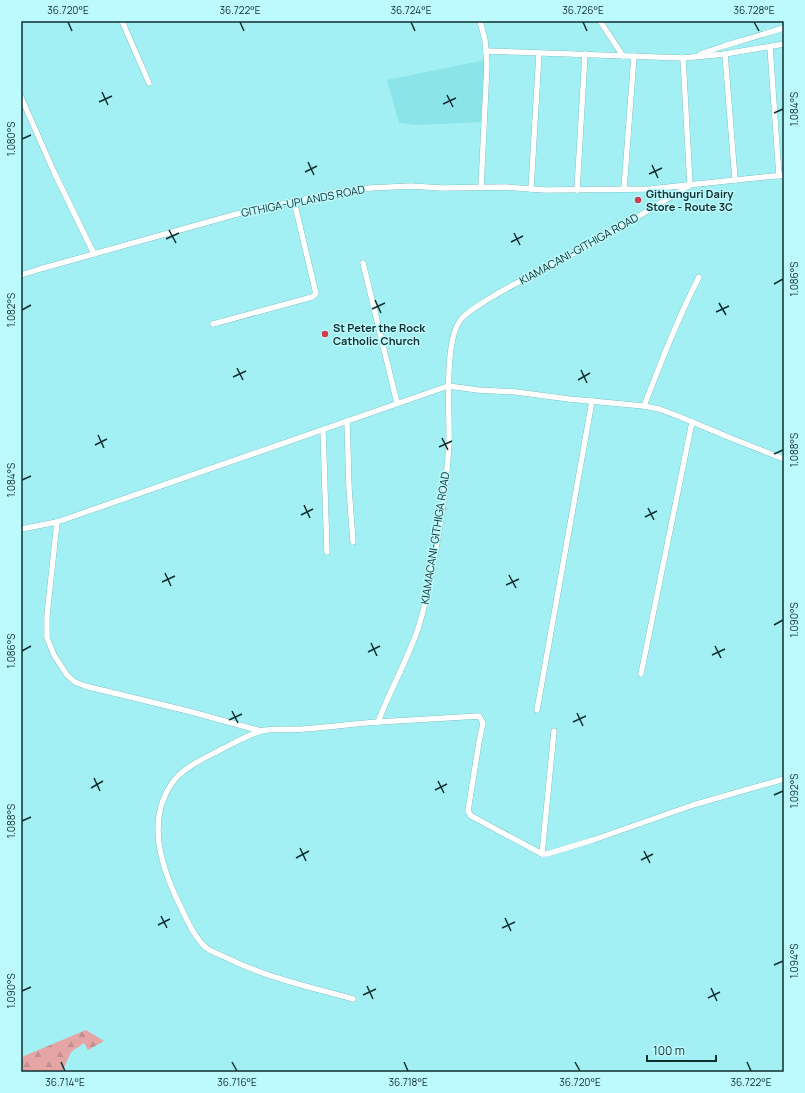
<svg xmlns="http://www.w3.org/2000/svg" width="805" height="1093" font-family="Manrope,sans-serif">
<defs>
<pattern id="forest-firs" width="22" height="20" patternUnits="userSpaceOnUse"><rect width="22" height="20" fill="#e5a5a5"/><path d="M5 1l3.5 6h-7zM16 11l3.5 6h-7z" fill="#c38e8e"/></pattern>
</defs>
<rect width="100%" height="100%" fill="#a2f0f3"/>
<path fill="#8be4e8" d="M485 60 481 122 417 125 399 123 387 80Z"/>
<path fill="url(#forest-firs)" d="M86 1030 104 1041 88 1050 84 1043 71 1052 62 1072H21V1059L24 1056Z"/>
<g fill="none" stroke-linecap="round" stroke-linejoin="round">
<defs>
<g id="street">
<path d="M122 21 149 83"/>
<path d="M480 21 485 40 487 64 481 187"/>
<path d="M600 21 623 56"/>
<path d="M770 47 779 176"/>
<path d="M486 51 683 58 725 54 784 44"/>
<path d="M700 54 724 46 784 28"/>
<path d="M725 54 735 180"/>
<path d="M683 58 690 185"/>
<path d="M21 97 54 172 94 254"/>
<path d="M531 189 539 53"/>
<path d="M624 189 634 56"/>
<path d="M577 190 585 54"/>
<path d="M363 263 397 403"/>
<path d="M21 275 40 269 233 215 337 192 370 188 411 186 442 188 506 187 545 190 650 189 784 175"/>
<path d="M213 324 312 297 316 294 294 201"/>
<path d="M644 406C661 362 678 318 699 277"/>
<path d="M347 421 349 488 353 542"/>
<path d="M323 430 327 552"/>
<path d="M57 522 47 615V638L54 655 67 675 75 682 85 686 188 711 261 731"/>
<path d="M21 529 57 522 448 386 478 390 516 392 569 399 644 406 659 409 678 416 733 439 784 459"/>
<path d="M641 674 692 422"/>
<path d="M537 710 592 401"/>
<path d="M378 722 479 716 483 723 479 742 468 811 471 816 477 819 542 854H547L593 840 693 805 784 779"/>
<path d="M542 854 554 731"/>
<path d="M353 999C311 987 267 978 227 958 221 955 214 953 208 949 193 938 183 911 175 895 158 857 147 813 176 778 188 765 207 757 222 749 234 743 248 735 261 731 271 728 291 730 303 729 328 727 353 724 378 722 389 693 404 666 415 637 424 614 428 589 433 564 441 523 447 483 449 442 450 412 443 339 462 318 470 310 481 304 490 298 520 280 552 265 584 248 620 228 654 207 690 185"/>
</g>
</defs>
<use href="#street" stroke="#5ba8ac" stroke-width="6"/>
<use href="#street" stroke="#fff" stroke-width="5.5"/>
</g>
<path fill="none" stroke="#0e2f30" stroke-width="1.5" d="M68 22 72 31M240 22 244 31M411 22 415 31M583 22 587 31M754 22 759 31M102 92 108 105M447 95 453 107M99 102 112 96M443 104 456 98M774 113 783 109M22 139 31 135M308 162 314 175M652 165 658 178M305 172 317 166M649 174 662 168M169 230 176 243M514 233 520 245M166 239 179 233M511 242 523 236M774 284 783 279M375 300 381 313M719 303 726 315M372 309 385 303M22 310 31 305M716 312 729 306M237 368 243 380M581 370 587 383M233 377 246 371M578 380 590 373M98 435 104 448M442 438 448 450M95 445 107 439M439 447 452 441M774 454 783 450M22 480 31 476M304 505 310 518M648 508 654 520M301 515 313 509M645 517 657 511M165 573 171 586M509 575 516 588M162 582 175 576M506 585 519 579M774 625 783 620M371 643 377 656M715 646 721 658M22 651 31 646M368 652 380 646M712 655 725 649M232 711 238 723M577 713 583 726M229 720 242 714M573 722 586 716M94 778 100 791M438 781 444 793M91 788 103 781M435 790 447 784M774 795 783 791M22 821 31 817M300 848 306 861M644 851 650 863M296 858 309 851M641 860 653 854M161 916 167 928M505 918 511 931M158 925 170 919M502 928 515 922M774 965 783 961M367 986 373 999M711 988 717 1001M22 991 31 987M363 995 376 989M708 998 720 992M61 1062 65 1071M232 1062 237 1071M404 1062 408 1071M575 1062 580 1071M747 1062 751 1071"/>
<g fill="#ce3e4d" stroke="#bdfafd" stroke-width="1.5">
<circle cx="638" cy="200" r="4"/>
<circle cx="325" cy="334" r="4"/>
</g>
<g text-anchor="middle" stroke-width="3" stroke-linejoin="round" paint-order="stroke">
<g font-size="11" font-weight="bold" fill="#0e2f30" stroke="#bdfafd" text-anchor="start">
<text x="646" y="198">Githunguri Dairy<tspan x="646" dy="13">Store - Route 3C</tspan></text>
<text x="333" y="332">St Peter the Rock<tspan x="333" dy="13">Catholic Church</tspan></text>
</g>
<g font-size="11" fill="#0e2f30" stroke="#bdfafd">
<text transform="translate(303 201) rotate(-11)" y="4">GITHIGA-UPLANDS ROAD</text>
<text transform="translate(579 249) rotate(-29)" y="4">KIAMACANI-GITHIGA ROAD</text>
<text transform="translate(435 538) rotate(-81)" y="4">KIAMACANI-GITHIGA ROAD</text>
</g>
</g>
<rect width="805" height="1093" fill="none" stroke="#bdfafd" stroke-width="44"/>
<path d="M647 1055v6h69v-6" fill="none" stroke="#0e2f30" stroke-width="2"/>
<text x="653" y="1055" font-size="12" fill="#0e2f30" stroke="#bdfafd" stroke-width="3" paint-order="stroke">100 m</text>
<rect x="22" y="22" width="761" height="1049" fill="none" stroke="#0e2f30" stroke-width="1.5"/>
<g font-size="10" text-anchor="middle" fill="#0e2f30">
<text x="68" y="14">36.720°E</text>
<text x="240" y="14">36.722°E</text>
<text x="411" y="14">36.724°E</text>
<text x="583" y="14">36.726°E</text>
<text x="754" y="14">36.728°E</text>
<text transform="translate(794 109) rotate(-90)" y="4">1.084°S</text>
<text transform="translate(11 139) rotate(-90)" y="4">1.080°S</text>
<text transform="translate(794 279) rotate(-90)" y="4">1.086°S</text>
<text transform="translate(11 310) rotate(-90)" y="4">1.082°S</text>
<text transform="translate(794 450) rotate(-90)" y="4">1.088°S</text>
<text transform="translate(11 480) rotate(-90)" y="4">1.084°S</text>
<text transform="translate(794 620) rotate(-90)" y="4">1.090°S</text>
<text transform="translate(11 651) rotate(-90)" y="4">1.086°S</text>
<text transform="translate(794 791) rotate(-90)" y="4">1.092°S</text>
<text transform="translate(11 821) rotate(-90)" y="4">1.088°S</text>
<text transform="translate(794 961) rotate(-90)" y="4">1.094°S</text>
<text transform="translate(11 991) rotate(-90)" y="4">1.090°S</text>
<text x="65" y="1086">36.714°E</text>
<text x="237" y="1086">36.716°E</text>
<text x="408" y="1086">36.718°E</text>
<text x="580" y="1086">36.720°E</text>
<text x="751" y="1086">36.722°E</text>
</g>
</svg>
